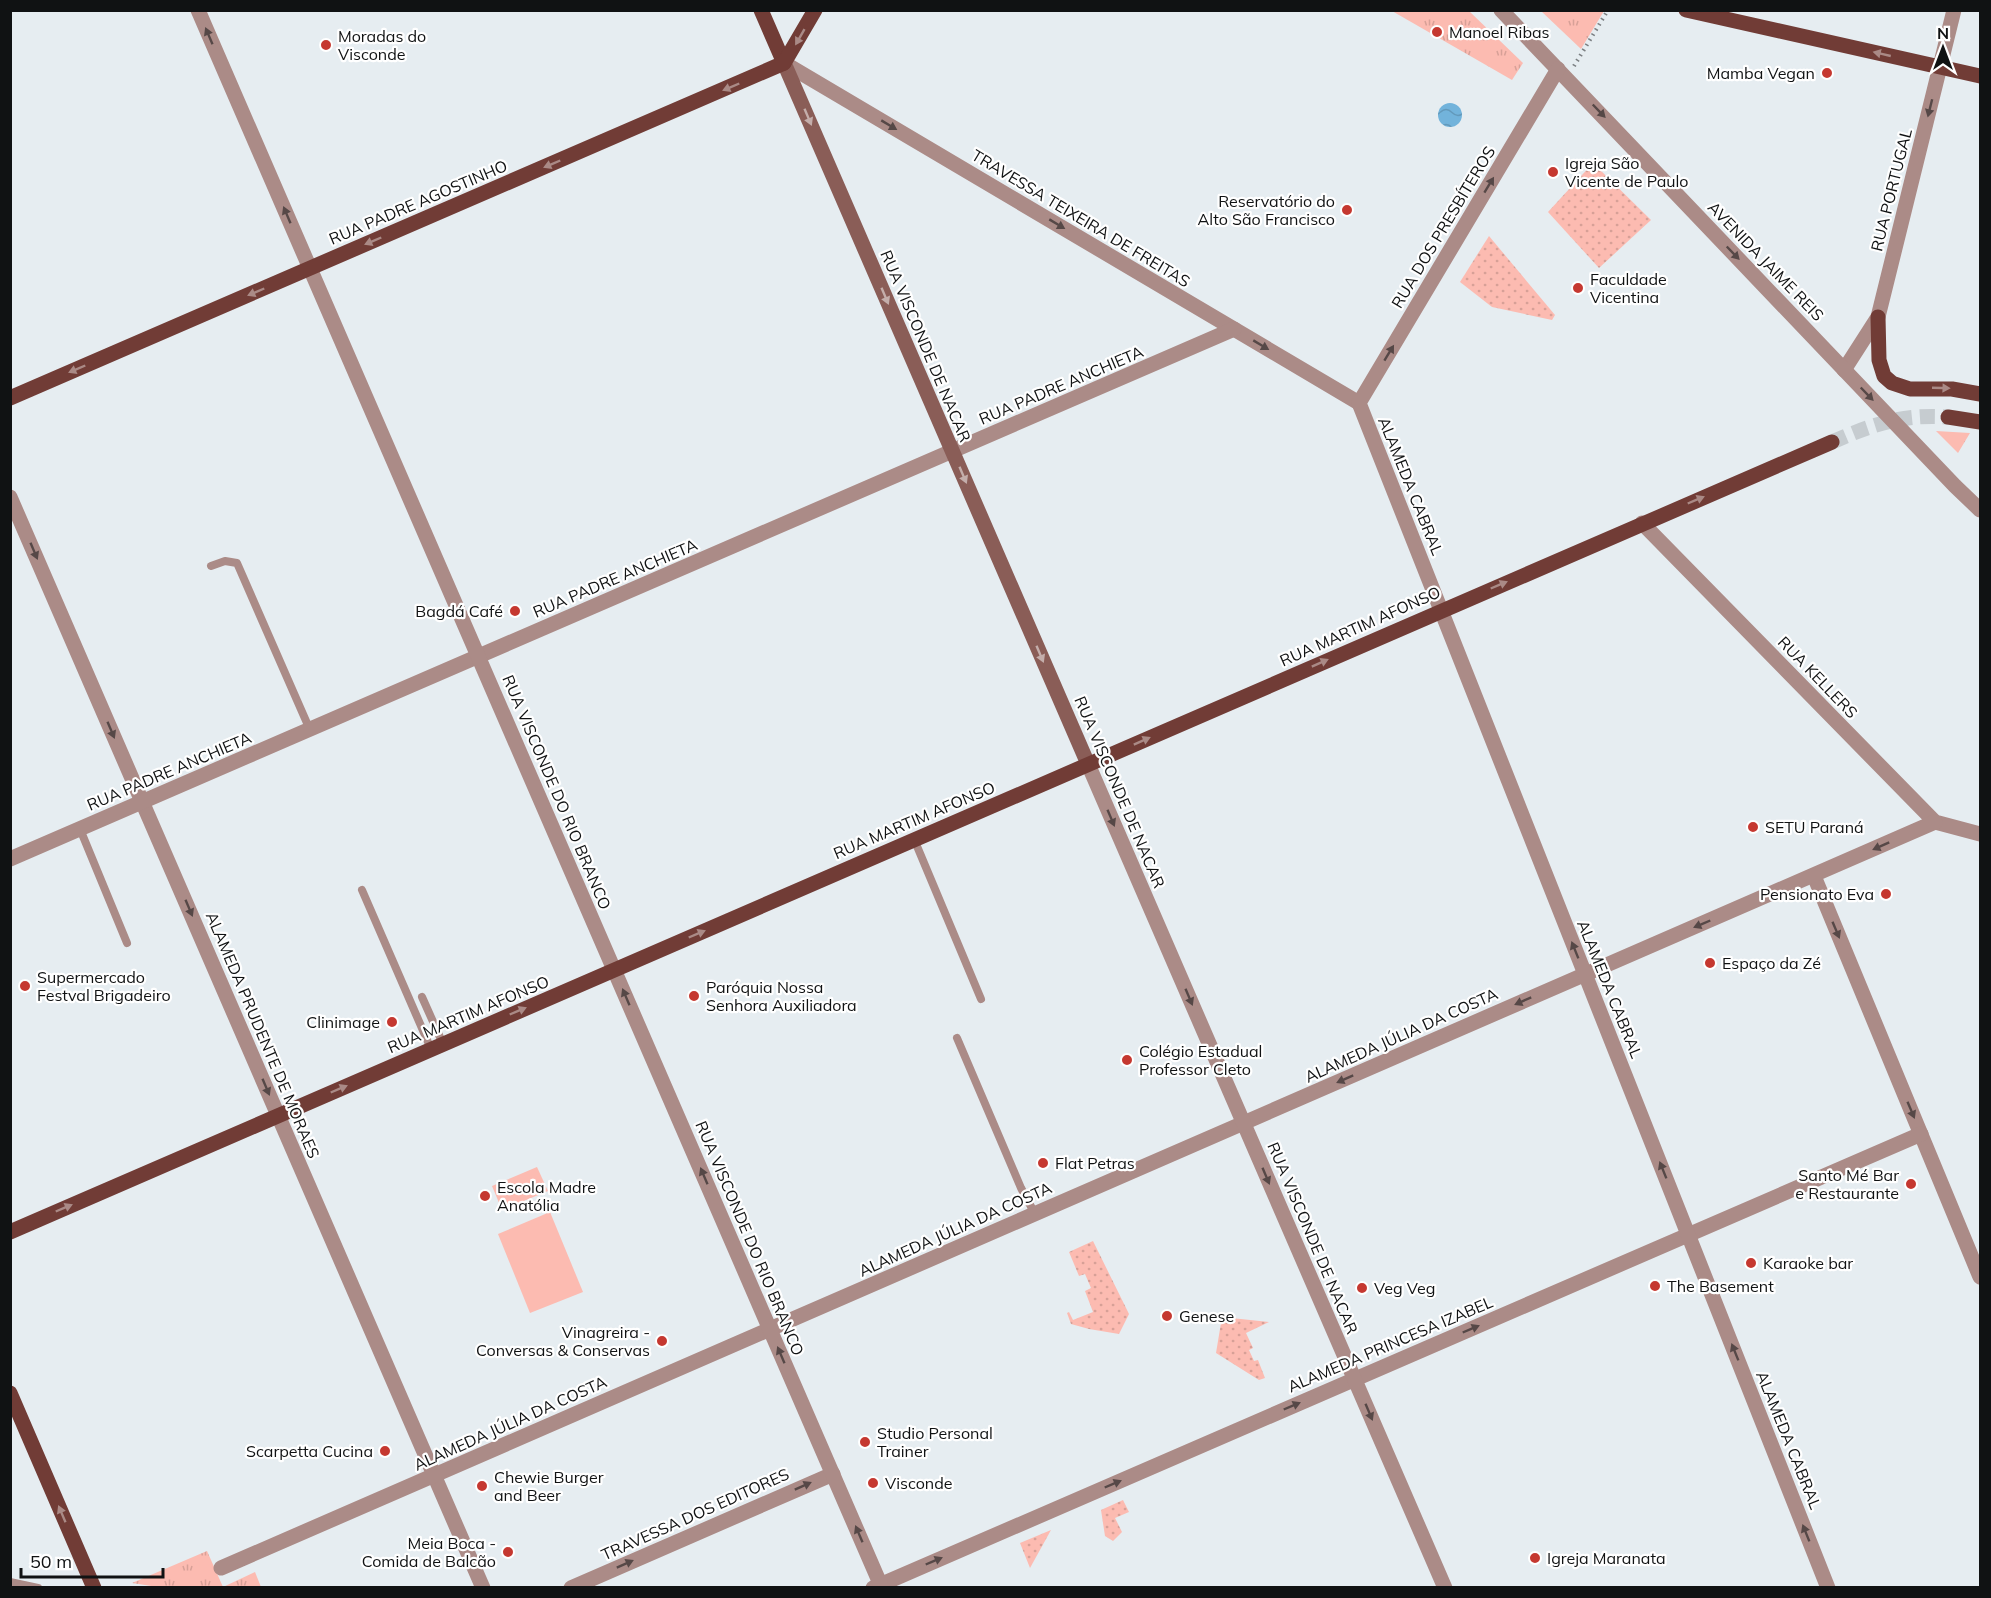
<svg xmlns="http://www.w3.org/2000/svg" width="1991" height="1598" font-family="Mulish,sans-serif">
<defs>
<pattern id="grass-dots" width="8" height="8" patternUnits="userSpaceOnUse" patternTransform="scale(1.5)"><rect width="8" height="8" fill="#fcbbb1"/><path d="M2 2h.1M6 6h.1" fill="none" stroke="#d7a097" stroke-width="1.8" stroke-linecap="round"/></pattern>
<pattern id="park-tufts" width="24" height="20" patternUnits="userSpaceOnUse" patternTransform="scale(1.5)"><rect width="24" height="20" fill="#fcbbb1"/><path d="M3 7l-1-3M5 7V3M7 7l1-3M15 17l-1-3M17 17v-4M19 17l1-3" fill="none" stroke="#d7a097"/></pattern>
<pattern id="water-waves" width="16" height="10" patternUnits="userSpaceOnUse" patternTransform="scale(1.5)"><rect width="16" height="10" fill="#72b3db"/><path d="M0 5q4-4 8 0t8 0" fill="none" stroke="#6299bb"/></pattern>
</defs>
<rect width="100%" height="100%" fill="#e6edf1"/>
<g fill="url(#grass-dots)">
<path d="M1593 163 1651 220 1599 268 1548 212Z"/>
<path d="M1489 236 1555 315 1552 320 1492 307 1460 282Z"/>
<path d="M1093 1241 1129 1314 1119 1334 1089 1329 1071 1324 1067 1313 1069 1312 1073 1320 1093 1312 1085 1291 1091 1288 1085 1274 1079 1276 1069 1252Z"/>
<path d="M1222 1317 1269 1322 1246 1333 1253 1348 1249 1350 1254 1361 1258 1360 1265 1378 1259 1380 1216 1353Z"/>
<path d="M1123 1500 1129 1512 1115 1518 1122 1532 1113 1541 1105 1536 1101 1510Z"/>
<path d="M1051 1530 1030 1568 1020 1543Z"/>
</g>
<g fill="url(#park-tufts)">
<path d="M1392 11H1469L1523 63 1512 80Z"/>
<path d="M1541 11H1604L1581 49Z"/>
<path d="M1936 431 1970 433 1958 453Z"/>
<path d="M207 1551 223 1587 255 1572 261 1587 164 1588 132 1583Z"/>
</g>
<g fill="#fcbbb1">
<path d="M537 1167 548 1191 502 1210 492 1186Z"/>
<path d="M550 1212 583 1292 530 1313 498 1234Z"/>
</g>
<circle fill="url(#water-waves)" cx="1450" cy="115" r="12"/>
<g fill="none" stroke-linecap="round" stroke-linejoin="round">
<path stroke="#c6ccd0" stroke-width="15" stroke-dasharray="15 8" stroke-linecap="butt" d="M1832 442C1874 424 1902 414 1948 417"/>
<path stroke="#7b7f82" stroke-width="4" stroke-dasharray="1.5 4.5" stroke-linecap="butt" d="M1574 66 1608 10"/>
<g stroke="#ab8b87" stroke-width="8">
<path d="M211 566 225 561 237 563 310 730"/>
<path d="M80 829 127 943"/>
<path d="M914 839 981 999"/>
<path d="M362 890 431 1049"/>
<path d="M422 997 443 1044"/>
<path d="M957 1038 1021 1188 1035 1214"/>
<path d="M10 1582 38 1588"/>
</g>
<g stroke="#ab8b87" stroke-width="15">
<path d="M784 63 1359 403"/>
<path d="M1844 370 1878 317 1954 10"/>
<path d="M10 497 483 1588"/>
<path d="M1642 523 1935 822 1980 834"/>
<path d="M10 859 1234 329"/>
<path d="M1814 876 1980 1277"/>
<path d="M221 1568 1935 822"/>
<path d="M571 1588 833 1474"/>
<path d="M873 1588 1921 1134"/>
</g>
<g stroke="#ab8b87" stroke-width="15">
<path d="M198 10 882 1588"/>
<path d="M1501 10 1955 486 1980 510"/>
<path d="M1558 69 1359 403 1828 1588"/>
<path d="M1088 764 1445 1588"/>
</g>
<path stroke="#8a5d57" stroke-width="15" d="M784 63 1088 764"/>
<g stroke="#713c36" stroke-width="15">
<path d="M761 10 784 63"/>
<path d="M1686 10 1980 76"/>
<path d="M1878 317 1879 360 1884 376 1892 383 1910 389H1952L1980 394"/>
<path d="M10 398 784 63 815 10"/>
<path d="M1948 417 1980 422"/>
<path d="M10 1232 1832 442"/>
<path d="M10 1393 94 1588"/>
</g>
</g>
<defs><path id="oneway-solid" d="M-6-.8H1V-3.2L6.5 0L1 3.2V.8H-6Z" transform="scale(1.5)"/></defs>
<g fill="#564847">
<use href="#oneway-solid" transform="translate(209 36) rotate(-113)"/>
<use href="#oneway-solid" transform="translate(1930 108) rotate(104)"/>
<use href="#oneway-solid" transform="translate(1599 111) rotate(46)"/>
<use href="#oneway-solid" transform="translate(889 125) rotate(31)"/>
<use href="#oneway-solid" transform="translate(1489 185) rotate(-59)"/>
<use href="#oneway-solid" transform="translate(287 215) rotate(-113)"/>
<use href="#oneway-solid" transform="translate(1057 224) rotate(31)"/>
<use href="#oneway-solid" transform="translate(1733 253) rotate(46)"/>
<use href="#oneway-solid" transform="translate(1261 345) rotate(31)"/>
<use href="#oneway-solid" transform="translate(1389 353) rotate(-59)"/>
<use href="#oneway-solid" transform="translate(1867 394) rotate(46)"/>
<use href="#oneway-solid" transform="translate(34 551) rotate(67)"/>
<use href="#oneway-solid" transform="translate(111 730) rotate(67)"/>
<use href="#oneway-solid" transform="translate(1111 818) rotate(67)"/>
<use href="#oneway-solid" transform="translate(1881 846) rotate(156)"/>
<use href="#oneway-solid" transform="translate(189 908) rotate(67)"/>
<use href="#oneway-solid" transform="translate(1702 924) rotate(157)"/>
<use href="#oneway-solid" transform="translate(1836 930) rotate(67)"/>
<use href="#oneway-solid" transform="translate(1575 950) rotate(-112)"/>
<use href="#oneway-solid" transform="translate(626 997) rotate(-113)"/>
<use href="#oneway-solid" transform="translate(1189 997) rotate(67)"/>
<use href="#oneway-solid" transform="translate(1523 1001) rotate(156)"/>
<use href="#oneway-solid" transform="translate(1345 1079) rotate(156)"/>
<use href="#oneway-solid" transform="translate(266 1087) rotate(67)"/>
<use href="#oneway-solid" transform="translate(1911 1110) rotate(67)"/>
<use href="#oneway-solid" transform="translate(1663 1170) rotate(-112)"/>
<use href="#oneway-solid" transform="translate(704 1176) rotate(-113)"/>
<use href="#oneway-solid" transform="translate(1266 1176) rotate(67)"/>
<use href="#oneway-solid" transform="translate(1471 1329) rotate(-23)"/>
<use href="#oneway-solid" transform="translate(1735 1352) rotate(-112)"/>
<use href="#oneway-solid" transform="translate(781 1355) rotate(-113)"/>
<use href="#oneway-solid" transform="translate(1292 1406) rotate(-23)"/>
<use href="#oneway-solid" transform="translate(1369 1412) rotate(67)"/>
<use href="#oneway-solid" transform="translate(1113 1484) rotate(-23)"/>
<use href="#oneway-solid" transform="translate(803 1486) rotate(-24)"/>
<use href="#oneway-solid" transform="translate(1806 1533) rotate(-112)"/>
<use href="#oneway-solid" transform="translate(859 1534) rotate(-113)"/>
<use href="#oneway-solid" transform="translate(934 1561) rotate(-23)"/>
<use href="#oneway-solid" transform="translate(625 1564) rotate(-24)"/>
</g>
<g fill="#aa8a86">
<use href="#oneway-solid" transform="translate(800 37) rotate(120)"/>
<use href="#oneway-solid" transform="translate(1882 54) rotate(-167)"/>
<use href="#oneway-solid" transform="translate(731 87) rotate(157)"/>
<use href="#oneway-solid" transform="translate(552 164) rotate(157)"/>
<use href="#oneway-solid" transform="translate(373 241) rotate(157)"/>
<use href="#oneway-solid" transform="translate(256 292) rotate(157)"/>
<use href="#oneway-solid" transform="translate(77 369) rotate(157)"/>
<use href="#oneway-solid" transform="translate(1941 388) rotate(2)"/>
<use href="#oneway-solid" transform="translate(1696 500) rotate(-23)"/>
<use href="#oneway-solid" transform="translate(1499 585) rotate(-23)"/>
<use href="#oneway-solid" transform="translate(1320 663) rotate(-24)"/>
<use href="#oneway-solid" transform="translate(1142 741) rotate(-24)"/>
<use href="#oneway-solid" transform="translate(697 934) rotate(-23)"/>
<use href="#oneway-solid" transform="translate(518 1011) rotate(-23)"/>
<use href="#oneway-solid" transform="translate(339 1089) rotate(-23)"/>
<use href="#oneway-solid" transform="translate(64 1208) rotate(-23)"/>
<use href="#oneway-solid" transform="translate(62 1514) rotate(-113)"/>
</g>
<g fill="#c4aeab">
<use href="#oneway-solid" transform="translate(808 117) rotate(67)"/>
<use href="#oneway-solid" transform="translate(885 296) rotate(67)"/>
<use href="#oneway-solid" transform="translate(963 475) rotate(67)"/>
<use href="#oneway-solid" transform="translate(1040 654) rotate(67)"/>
</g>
<g fill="#c53830" stroke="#fff" stroke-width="2">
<circle cx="1437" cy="32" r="6"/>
<circle cx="326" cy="45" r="6"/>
<circle cx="1827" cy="73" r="6"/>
<circle cx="1553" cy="172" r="6"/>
<circle cx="1347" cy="210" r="6"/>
<circle cx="1578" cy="288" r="6"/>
<circle cx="515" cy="611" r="6"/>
<circle cx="1753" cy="827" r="6"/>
<circle cx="1886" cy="894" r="6"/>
<circle cx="1710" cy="963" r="6"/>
<circle cx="25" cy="986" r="6"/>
<circle cx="694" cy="996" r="6"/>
<circle cx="392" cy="1022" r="6"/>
<circle cx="1127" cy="1060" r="6"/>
<circle cx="1043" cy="1163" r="6"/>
<circle cx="1911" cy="1184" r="6"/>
<circle cx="485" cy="1196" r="6"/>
<circle cx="1751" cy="1263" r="6"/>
<circle cx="1655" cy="1286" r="6"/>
<circle cx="1362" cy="1288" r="6"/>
<circle cx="1167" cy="1316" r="6"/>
<circle cx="662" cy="1341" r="6"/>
<circle cx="865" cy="1442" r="6"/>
<circle cx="385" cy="1451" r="6"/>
<circle cx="873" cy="1483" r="6"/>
<circle cx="482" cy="1486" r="6"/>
<circle cx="508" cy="1552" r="6"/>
<circle cx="1535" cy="1558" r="6"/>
</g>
<g text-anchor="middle" stroke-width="4.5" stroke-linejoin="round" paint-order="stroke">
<g font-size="16" fill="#101213" stroke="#fff" text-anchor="start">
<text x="1449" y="38">Manoel Ribas</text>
<text x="338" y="42">Moradas do<tspan x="338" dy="18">Visconde</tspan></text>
<text x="1815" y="79" text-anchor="end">Mamba Vegan</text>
<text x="1565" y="169">Igreja São<tspan x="1565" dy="18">Vicente de Paulo</tspan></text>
<text x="1335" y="207" text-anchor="end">Reservatório do<tspan x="1335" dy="18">Alto São Francisco</tspan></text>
<text x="1590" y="285">Faculdade<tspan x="1590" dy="18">Vicentina</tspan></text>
<text x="503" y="617" text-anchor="end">Bagdá Café</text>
<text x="1765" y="833">SETU Paraná</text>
<text x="1874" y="900" text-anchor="end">Pensionato Eva</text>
<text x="1722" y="969">Espaço da Zé</text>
<text x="37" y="983">Supermercado<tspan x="37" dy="18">Festval Brigadeiro</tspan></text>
<text x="706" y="993">Paróquia Nossa<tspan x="706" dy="18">Senhora Auxiliadora</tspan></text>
<text x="380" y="1028" text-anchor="end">Clinimage</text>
<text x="1139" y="1057">Colégio Estadual<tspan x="1139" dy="18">Professor Cleto</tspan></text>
<text x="1055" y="1169">Flat Petras</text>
<text x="1899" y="1181" text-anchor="end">Santo Mé Bar<tspan x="1899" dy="18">e Restaurante</tspan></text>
<text x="497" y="1193">Escola Madre<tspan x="497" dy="18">Anatólia</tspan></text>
<text x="1763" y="1269">Karaoke bar</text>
<text x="1667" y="1292">The Basement</text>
<text x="1374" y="1294">Veg Veg</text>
<text x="1179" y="1322">Genese</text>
<text x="650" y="1338" text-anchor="end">Vinagreira -<tspan x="650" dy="18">Conversas &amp; Conservas</tspan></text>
<text x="877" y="1439">Studio Personal<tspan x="877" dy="18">Trainer</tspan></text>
<text x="373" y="1457" text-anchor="end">Scarpetta Cucina</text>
<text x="494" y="1483">Chewie Burger<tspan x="494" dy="18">and Beer</tspan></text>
<text x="885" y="1489">Visconde</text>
<text x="496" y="1549" text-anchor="end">Meia Boca -<tspan x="496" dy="18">Comida de Balcão</tspan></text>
<text x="1547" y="1564">Igreja Maranata</text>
</g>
<g font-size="16" fill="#101213" stroke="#fff">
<text transform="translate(1891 190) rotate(-76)" y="6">RUA PORTUGAL</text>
<text transform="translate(418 202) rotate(-23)" y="6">RUA PADRE AGOSTINHO</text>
<text transform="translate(1081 218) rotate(31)" y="6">TRAVESSA TEIXEIRA DE FREITAS</text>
<text transform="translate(1443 227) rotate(-59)" y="6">RUA DOS PRESBÍTEROS</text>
<text transform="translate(1766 261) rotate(46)" y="6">AVENIDA JAIME REIS</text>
<text transform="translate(926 346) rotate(67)" y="6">RUA VISCONDE DE NACAR</text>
<text transform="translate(1061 385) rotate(-23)" y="6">RUA PADRE ANCHIETA</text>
<text transform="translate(1411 486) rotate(68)" y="6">ALAMEDA CABRAL</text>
<text transform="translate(615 578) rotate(-23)" y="6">RUA PADRE ANCHIETA</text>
<text transform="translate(1360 626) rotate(-24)" y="6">RUA MARTIM AFONSO</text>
<text transform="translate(1818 677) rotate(46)" y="6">RUA KELLERS</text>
<text transform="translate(169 771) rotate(-23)" y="6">RUA PADRE ANCHIETA</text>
<text transform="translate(557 792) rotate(67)" y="6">RUA VISCONDE DO RIO BRANCO</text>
<text transform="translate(1120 792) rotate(67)" y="6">RUA VISCONDE DE NACAR</text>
<text transform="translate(914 820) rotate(-23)" y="6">RUA MARTIM AFONSO</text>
<text transform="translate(1610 989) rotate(68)" y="6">ALAMEDA CABRAL</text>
<text transform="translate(468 1014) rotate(-23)" y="6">RUA MARTIM AFONSO</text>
<text transform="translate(263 1035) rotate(67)" y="6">ALAMEDA PRUDENTE DE MORAES</text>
<text transform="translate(1401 1035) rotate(-24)" y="6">ALAMEDA JÚLIA DA COSTA</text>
<text transform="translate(955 1229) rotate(-24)" y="6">ALAMEDA JÚLIA DA COSTA</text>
<text transform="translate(750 1238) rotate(67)" y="6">RUA VISCONDE DO RIO BRANCO</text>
<text transform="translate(1313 1238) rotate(67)" y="6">RUA VISCONDE DE NACAR</text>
<text transform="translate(1390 1344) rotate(-23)" y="6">ALAMEDA PRINCESA IZABEL</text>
<text transform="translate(510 1423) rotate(-24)" y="6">ALAMEDA JÚLIA DA COSTA</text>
<text transform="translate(1789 1440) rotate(68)" y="6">ALAMEDA CABRAL</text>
<text transform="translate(695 1514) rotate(-24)" y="6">TRAVESSA DOS EDITORES</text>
</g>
</g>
<rect width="1991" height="1598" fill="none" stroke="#101213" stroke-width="24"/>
<g transform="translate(1943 48)" stroke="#ffffff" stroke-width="4.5" paint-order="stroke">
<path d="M0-4.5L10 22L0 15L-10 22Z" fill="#101213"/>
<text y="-9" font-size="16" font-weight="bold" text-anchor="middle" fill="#101213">N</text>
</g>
<path d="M21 1568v9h142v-9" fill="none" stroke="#101213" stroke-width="3"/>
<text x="30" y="1568" font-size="18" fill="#101213" stroke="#ffffff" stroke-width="4.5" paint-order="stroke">50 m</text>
</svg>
